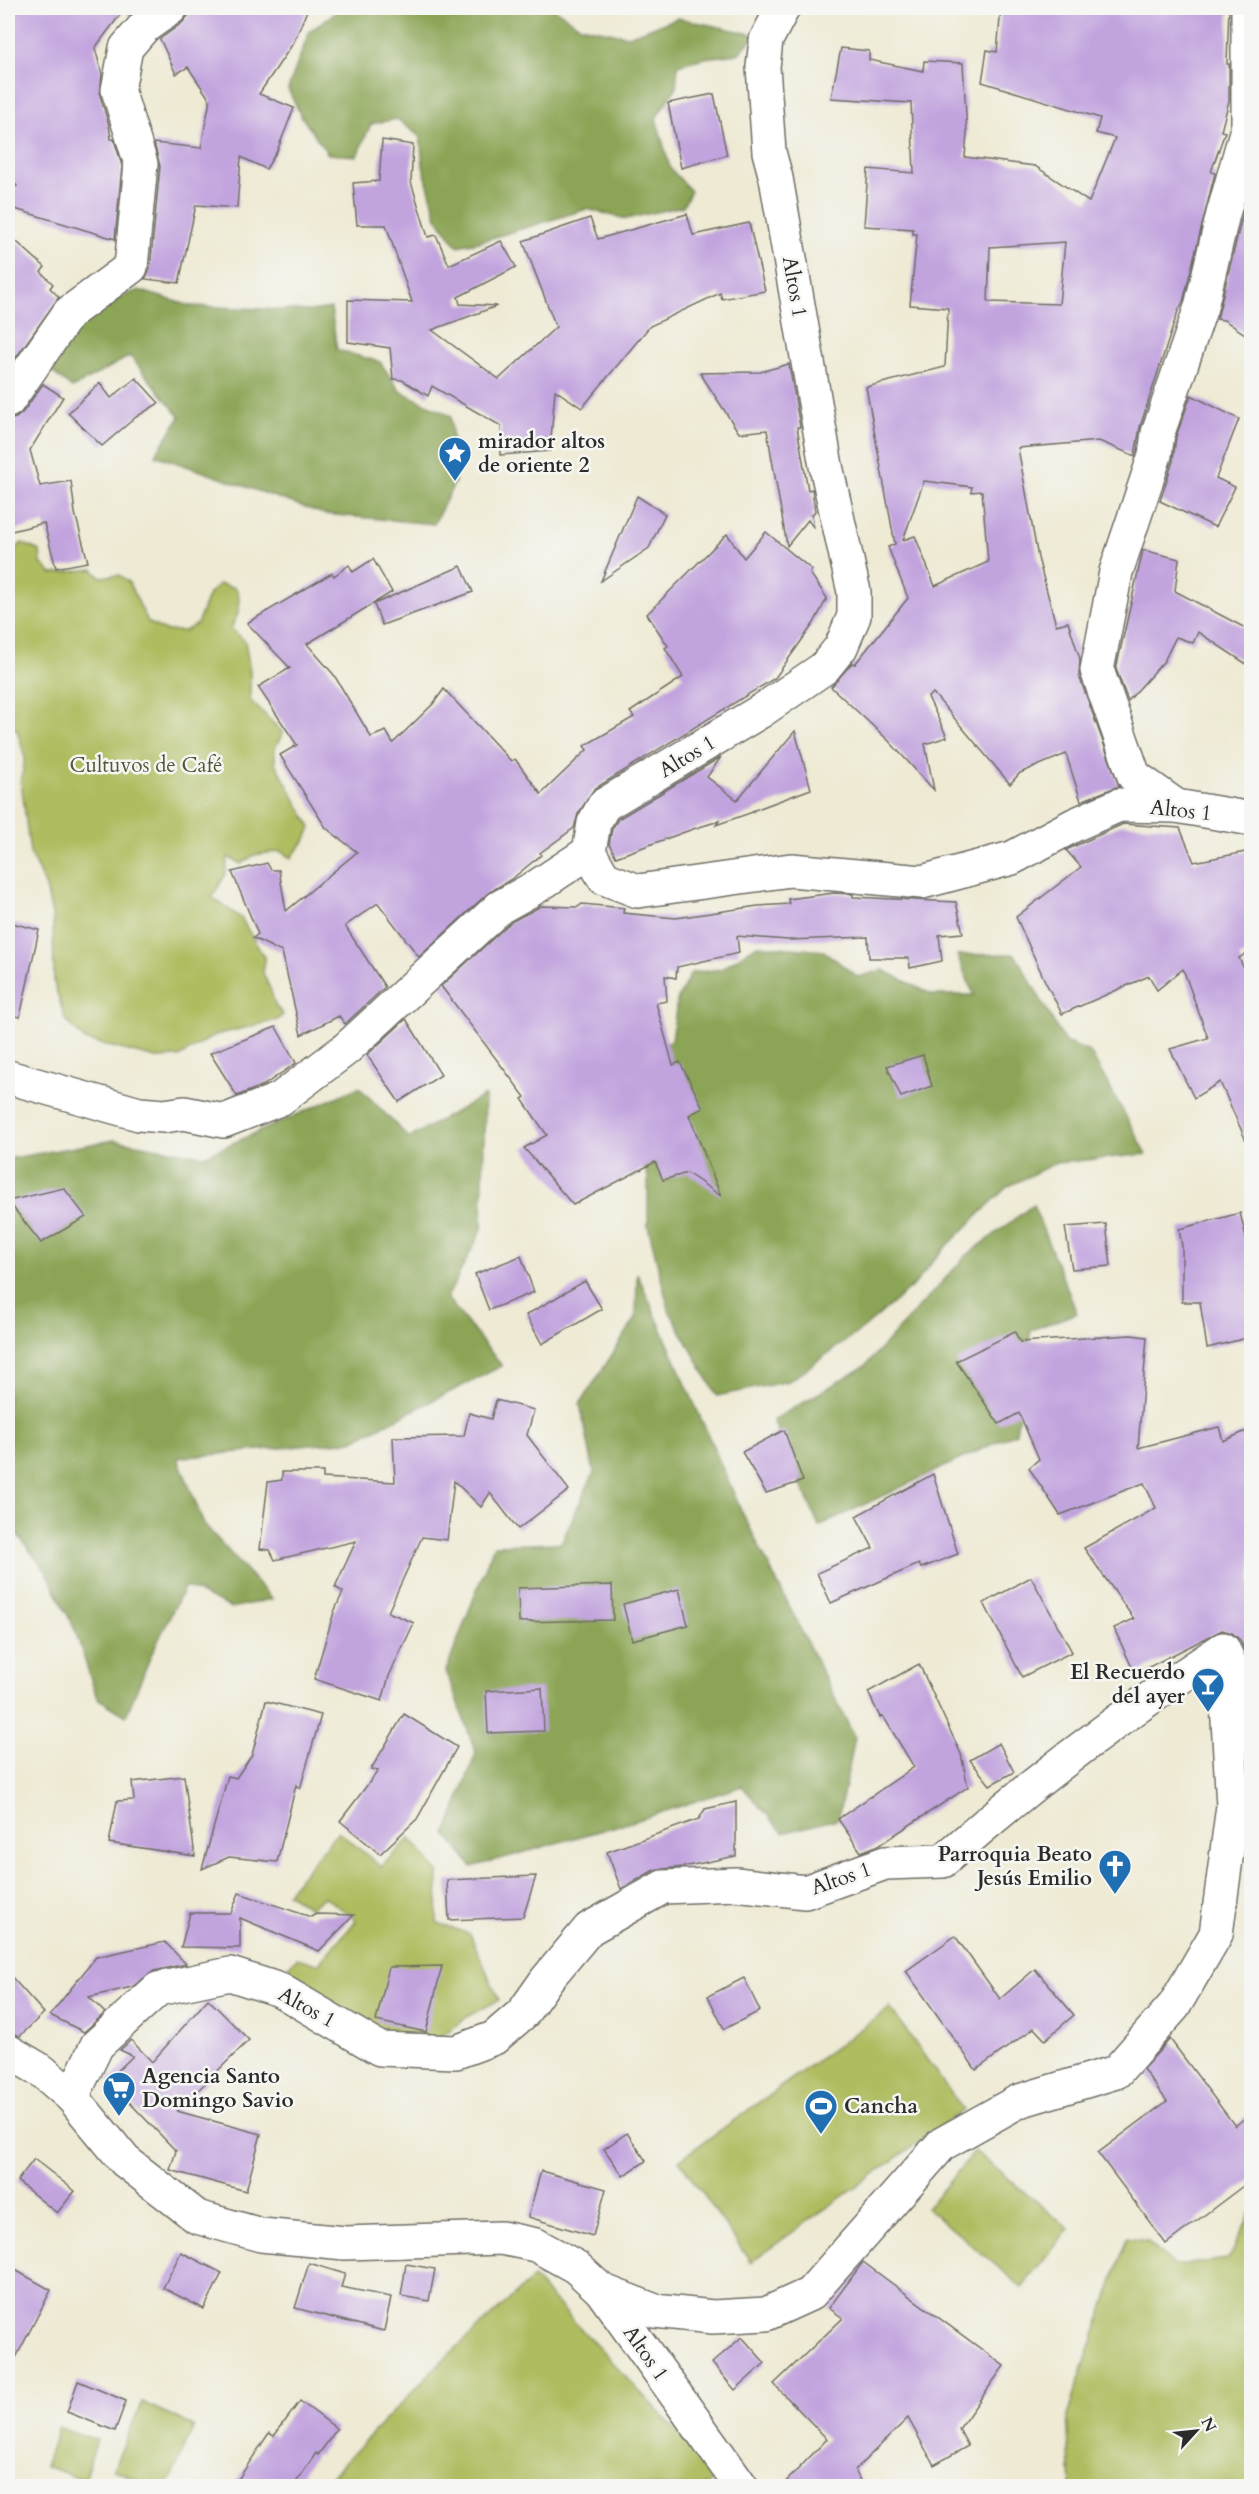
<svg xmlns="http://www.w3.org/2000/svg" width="1259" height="2494" font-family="Cardo,serif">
<rect width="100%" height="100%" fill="#f6f6f2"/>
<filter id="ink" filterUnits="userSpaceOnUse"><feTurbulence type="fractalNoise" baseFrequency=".0167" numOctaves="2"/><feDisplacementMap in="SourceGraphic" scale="12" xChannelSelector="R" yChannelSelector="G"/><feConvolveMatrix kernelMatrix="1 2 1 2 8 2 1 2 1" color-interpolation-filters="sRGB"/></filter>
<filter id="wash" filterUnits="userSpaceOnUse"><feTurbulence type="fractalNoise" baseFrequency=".008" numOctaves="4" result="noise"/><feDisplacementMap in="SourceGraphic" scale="24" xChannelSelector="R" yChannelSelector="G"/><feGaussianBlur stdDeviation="1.35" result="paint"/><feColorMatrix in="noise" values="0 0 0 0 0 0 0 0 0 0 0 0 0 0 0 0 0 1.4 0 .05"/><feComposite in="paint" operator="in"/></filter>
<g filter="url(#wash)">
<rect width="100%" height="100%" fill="#eeead4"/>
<g fill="#afbc5e" stroke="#6d7444" stroke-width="1.5">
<path d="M22 543 40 551 41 563 52 574 93 569 100 577 119 575 128 581 148 622 165 631H185L197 624 209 594 219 584 236 588C243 605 239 613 231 628L245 641 250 672V700L283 733 275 748V763L311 827 306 839 291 858 280 851 254 855 241 864 228 857 225 875 212 897 241 918 265 959 263 973 271 991 275 1005 283 1015 277 1020 215 1035 179 1057 156 1058 85 1040 65 1019 54 983 53 919 46 887 30 853 21 781 25 758 17 729H8V555Z"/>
<path d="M338 1831 381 1867 410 1838 438 1872 437 1923 470 1934 499 2000 470 2015 438 2039 400 2038 367 2030 330 2005 285 1969 297 1958 318 1964 356 1921 349 1914 324 1897 310 1908 287 1893Z"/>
<path d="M890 2008 963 2110 751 2262 679 2160Z"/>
<path d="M975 2151 1069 2229 1022 2287 927 2208Z"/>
<path d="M1251 2212V2486H1071L1067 2415 1127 2238 1147 2241 1173 2266 1228 2259Z"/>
<path d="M533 2278 716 2473 709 2486H322L442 2361Z"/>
<path d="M142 2402 194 2426 168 2486H152L113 2469Z"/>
<path d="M59 2427 97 2440 84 2480 45 2466Z"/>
</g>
<g fill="#8ba455" stroke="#5b6840" stroke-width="1.5">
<path d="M341 8H553L580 26 628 36 678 18 756 35 738 54 704 58 678 65 676 88 656 118 670 168 691 191 683 206 626 219 587 209 479 242 457 246 437 218 423 166 420 137 397 119 371 124 357 156 328 154 301 116 288 89 309 32Z"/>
<path d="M138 290 191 306 310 311 331 308 337 350 380 362 400 391 451 416 455 482 434 524 324 514 155 455 180 417 130 356 72 388 50 370 75 331 103 305Z"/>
<path d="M757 945 824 951 858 977 883 970 933 995H974L957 955 1015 954 1065 1042 1090 1052 1147 1154 1055 1163 1007 1187 937 1256 915 1284 864 1328 789 1381 717 1396 669 1310 648 1226V1177L618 1110 649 1053 672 1040 677 1000 691 973 721 969Z"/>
<path d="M359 1087 409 1138 485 1095 482 1229 447 1298 502 1366 352 1441 178 1458 204 1524 272 1599 231 1608 185 1586 152 1653 126 1716 97 1698 75 1630 47 1573 8 1522V1159L114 1140 204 1156Z"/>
<path d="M1033 1205 1077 1313 1031 1330 1016 1433 819 1526 773 1420 865 1366 966 1256Z"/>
<path d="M637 1273 742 1512 855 1738 838 1819 783 1833 742 1786 638 1820 472 1867 446 1834 476 1753 446 1671 494 1545 561 1543 594 1472 580 1404 636 1318Z"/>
</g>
<g id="blocks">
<g fill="#c1a3de" fill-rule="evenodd">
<path d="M8 8H139L130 15 123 11 95 48 102 74 100 96 109 125 111 139H114L122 166 115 239 8 207V192L17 186 8 175Z"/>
<path d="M190 8H308L294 42 259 94 294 108 277 151 266 169 241 157 237 208 196 205 179 283 145 279 150 269 160 166 154 143 201 148 210 100 188 67 176 74 160 39 182 23 188 16Z"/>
<path d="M1001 8H1229L1227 64H1229V101L1221 131 1225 132 1211 172 1215 173 1183 302 1178 311 1140 427 1135 456 1099 441 1018 448 1038 558 1056 625 1068 622 1080 659 1079 676 1119 786 1081 801 1066 754 1020 773 1010 784 933 693 928 697 947 737 925 744 934 790 888 740 831 687 852 663 855 664 908 598 888 547 895 544 866 387 945 367 948 308 910 305 917 234H913V229L864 226 868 169 914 173 911 103 831 98 841 48 869 51V60L923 71 924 61 963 63 967 133 965 157 1035 166 1089 202 1115 138 1096 133 1100 118 982 82 987 50 997 52ZM1065 242 1059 304 988 302 990 247ZM924 481 972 487 971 492 982 491 988 562 935 586 915 536 903 540Z"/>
<path d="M714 94 727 155 681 168 668 103Z"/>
<path d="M382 140 413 145 411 182 428 237 436 235 449 265 501 241 516 267 458 297 460 304 497 306 432 330 499 379 556 327 523 241 590 218 598 239 687 214 693 235 749 223 765 291 722 299 720 293 650 326 582 408 555 390 550 451 500 455 501 426 432 386 428 396 402 380 393 379 390 348 348 342V300L412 302 386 225H357L353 183 379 181Z"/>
<path d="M1248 193 1251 194V338L1224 320 1217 319Z"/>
<path d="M8 234 45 267 41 272 53 284 50 288 59 297 8 369Z"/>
<path d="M789 364 800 427H797L808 490 812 489 815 511 812 515 814 528 808 520 787 546 767 430 739 433 700 373 760 372Z"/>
<path d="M136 378 159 403 136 417 102 446 68 413 100 383 111 398Z"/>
<path d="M43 384 63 397 30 450 40 486 71 481 75 513 88 562 56 568 44 523 8 532V420L16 418 23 412Z"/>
<path d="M1191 395 1239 419 1216 478 1235 487 1215 527 1160 501 1173 461 1176 437Z"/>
<path d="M637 496 665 514 649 548 601 581Z"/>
<path d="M766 532 812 570 810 573 827 598 814 623 775 678 594 789 578 814 574 828 540 853 541 855 513 878 488 893 419 957 378 903 345 926 385 987 345 1024 339 1016 301 1035 282 952 253 938 258 934 232 872 267 863 271 870H279L286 911 357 852 326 828 280 755 297 745 258 687 290 668 247 623 332 573 334 576 349 565 353 572 373 559 392 592 307 644 334 675 371 737 386 731 393 743 433 704 444 689 511 761 515 759 541 794 587 750 584 746 634 717 630 712 683 677 665 648 668 646 647 614 727 534 744 558Z"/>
<path d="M1143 550 1179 559 1175 591 1251 631V667L1198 632 1193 643 1176 637 1164 661 1128 701 1116 669Z"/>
<path d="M461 566 473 592 382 625 374 604Z"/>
<path d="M795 731 811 789 752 811 753 812 716 825 719 821 693 829 616 857 609 844 612 829 618 819 721 757 707 777 737 800Z"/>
<path d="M1123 824 1180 828 1194 862 1251 851V950L1239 958 1251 983V1152L1220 1082 1194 1098 1170 1049 1208 1038 1183 969 1157 990 1149 976 1062 1014 1045 981 1016 917 1081 867 1066 850Z"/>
<path d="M834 893 853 894V897L956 902 963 933 939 935 942 961 910 968 909 958H869L868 937 788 940 737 936 739 953 677 967 676 978 665 976 667 1001 656 1003 673 1065 680 1062 703 1108 689 1115 721 1196 687 1173 663 1180 655 1162 573 1205 524 1148 547 1135 522 1099 525 1097 441 986 511 922 541 906 578 907 582 904 624 908 623 913 676 918 758 906 789 904 788 899Z"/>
<path d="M8 922 39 930 20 1017 8 1015Z"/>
<path d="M406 1019 441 1075 399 1102 367 1055Z"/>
<path d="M276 1027 296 1063 264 1085 237 1096 210 1053Z"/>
<path d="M923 1055 932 1086 901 1097 887 1066Z"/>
<path d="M64 1188 86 1217 41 1243 8 1201Z"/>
<path d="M1240 1213 1251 1256V1337L1207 1348 1200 1302H1182V1246L1179 1229Z"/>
<path d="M1106 1224 1111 1266 1072 1269 1065 1227Z"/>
<path d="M521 1256 534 1292 489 1310 475 1274Z"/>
<path d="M585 1281 602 1309 542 1344 526 1315Z"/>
<path d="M1015 1332 1020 1342 1131 1335 1147 1337 1138 1448 1219 1427 1223 1441 1251 1429V1665L1240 1640 1232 1633 1222 1630 1135 1674 1114 1628 1134 1619 1084 1548 1156 1508 1144 1483 1060 1515 1029 1468 1039 1459 1019 1413 999 1424 956 1361Z"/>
<path d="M496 1400 534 1410 527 1435 569 1490 518 1529 490 1493 481 1507 454 1481 447 1540 422 1537 388 1612 414 1623 389 1676 382 1701 314 1679 334 1612 343 1592 335 1587 356 1541 275 1560 270 1550 260 1549 268 1482 282 1480V1472H323V1478L395 1482 393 1437 464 1436 469 1413 491 1419Z"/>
<path d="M784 1430 803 1481 766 1493 742 1452Z"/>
<path d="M933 1474 958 1554 921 1568 919 1564 831 1603 817 1573 873 1548 856 1516Z"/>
<path d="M1031 1577 1072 1652 1022 1677 984 1603Z"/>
<path d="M612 1585 613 1620 519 1622 518 1588Z"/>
<path d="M679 1589 688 1625 632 1640 623 1604Z"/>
<path d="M919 1664 961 1754 968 1787 879 1845 861 1852 838 1819 914 1767 883 1716 880 1717 868 1692Z"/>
<path d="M542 1688 544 1731 488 1733 486 1691Z"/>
<path d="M266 1701 321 1715 300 1789 296 1785 277 1862 229 1857 202 1869 228 1776 236 1778 252 1755Z"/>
<path d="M404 1714 457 1747 417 1819 380 1854 340 1821 378 1771 371 1769Z"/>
<path d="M999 1743 1014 1772 990 1785 970 1760Z"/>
<path d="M184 1776 195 1856 109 1843 117 1801 134 1800 132 1782Z"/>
<path d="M736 1802V1856L683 1867 654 1870 621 1889 607 1852 699 1819 705 1809Z"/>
<path d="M536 1876 523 1917 449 1920 447 1880Z"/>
<path d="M239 1893 311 1917 316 1914 354 1915 319 1951 240 1918V1948L181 1947 190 1913H231Z"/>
<path d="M955 1936 1000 1999 1035 1969 1074 2015 1045 2040 1034 2028 976 2070 906 1971Z"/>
<path d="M165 1942 186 1964 154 1971 132 1987 89 1997 105 2013 84 2032 50 2015 96 1957Z"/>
<path d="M442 1966 426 2032 376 2021 389 1967Z"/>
<path d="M8 1973 44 2013 20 2036 8 2032Z"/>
<path d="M744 1978 760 2011 724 2029 708 1996Z"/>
<path d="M208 1999 249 2040 177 2111 261 2134 246 2191 170 2170 176 2151 108 2080 133 2056 120 2050 131 2040 152 2062Z"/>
<path d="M1170 2039 1235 2126 1251 2113V2180L1166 2244 1098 2153 1167 2101 1143 2069Z"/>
<path d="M627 2133 646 2161 623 2176 604 2149Z"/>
<path d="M34 2159 75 2191 57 2213 17 2181Z"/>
<path d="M541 2171 606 2189 593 2236 528 2217Z"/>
<path d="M181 2252 222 2273 204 2309 163 2288Z"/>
<path d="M863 2262 1004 2366 959 2429 968 2446 934 2465 908 2418 855 2470 863 2487H781L827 2439 774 2384 843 2318 829 2308Z"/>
<path d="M309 2263 345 2274 341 2287 391 2297 384 2331 295 2308Z"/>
<path d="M406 2264 435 2269 429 2301 401 2296Z"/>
<path d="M8 2266 51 2290 8 2373Z"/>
<path d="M742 2337 765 2363 735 2390 712 2363Z"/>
<path d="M78 2381 126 2401 115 2431 67 2412Z"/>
<path d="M300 2401 337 2429 318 2455 316 2453 293 2487H233L269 2433 274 2436Z"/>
</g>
</g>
</g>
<g filter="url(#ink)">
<use href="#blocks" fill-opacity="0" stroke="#6f6e66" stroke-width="1.5"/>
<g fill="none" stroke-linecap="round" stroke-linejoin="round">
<defs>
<g id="street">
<path d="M783 8 766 40 763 67 769 152 776 178 826 466 854 592V616L841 647 824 668 761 711 604 805 594 823 589 852 604 878 638 891 791 870 922 882 1012 858 1074 825 1119 805 1176 806 1252 819"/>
<path d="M8 401 69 313 131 267 141 164 118 90 126 48 144 27 171 8"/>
<path d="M1176 806 1134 776 1097 670 1116 572 1155 455 1158 433 1201 307 1223 214 1248 125V8"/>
<path d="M8 1077 139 1114 164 1116 184 1113 224 1121 280 1099 346 1049 500 907 536 887 589 852"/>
<path d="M8 2051 42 2071 72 2097"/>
<path d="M601 2290 655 2311 713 2317 766 2314 810 2294 942 2144 1019 2101 1116 2072 1174 2006 1216 1934 1233 1806 1225 1669"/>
<path d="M741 2486 601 2290 576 2267 536 2245 501 2238 345 2243 261 2235 197 2217 125 2161 72 2097 97 2045 158 1989 230 1974 280 1990 380 2049 456 2052 494 2038 523 2013 547 1979 589 1929 663 1887 736 1884 805 1892 885 1863 943 1861C1031 1783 1124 1713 1223 1649L1252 1710"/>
</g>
</defs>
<use href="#street" stroke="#6f6e66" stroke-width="36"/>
<use href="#street" stroke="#fff" stroke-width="33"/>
</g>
</g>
<defs>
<symbol id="sight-pin" viewBox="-11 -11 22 30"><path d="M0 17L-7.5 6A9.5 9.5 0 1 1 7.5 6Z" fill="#1f6fb2" stroke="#f6f6f2"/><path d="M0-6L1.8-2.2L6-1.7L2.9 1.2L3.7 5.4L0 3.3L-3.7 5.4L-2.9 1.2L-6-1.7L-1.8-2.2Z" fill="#fff"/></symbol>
<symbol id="bar-pin" viewBox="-11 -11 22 30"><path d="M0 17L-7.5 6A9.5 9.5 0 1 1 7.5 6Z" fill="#1f6fb2" stroke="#f6f6f2"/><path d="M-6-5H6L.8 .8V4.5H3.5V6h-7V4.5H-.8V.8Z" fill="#fff"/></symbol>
<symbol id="church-pin" viewBox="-11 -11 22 30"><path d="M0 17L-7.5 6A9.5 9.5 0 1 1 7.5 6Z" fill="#1f6fb2" stroke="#f6f6f2"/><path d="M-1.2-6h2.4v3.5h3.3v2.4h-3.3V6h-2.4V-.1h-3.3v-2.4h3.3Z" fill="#fff"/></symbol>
<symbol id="supermarket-pin" viewBox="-11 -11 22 30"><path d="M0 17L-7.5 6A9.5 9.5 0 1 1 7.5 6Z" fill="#1f6fb2" stroke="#f6f6f2"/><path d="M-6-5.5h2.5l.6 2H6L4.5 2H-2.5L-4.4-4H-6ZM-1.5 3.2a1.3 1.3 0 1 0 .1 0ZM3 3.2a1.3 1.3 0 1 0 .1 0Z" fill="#fff"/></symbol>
<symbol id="stadium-pin" viewBox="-11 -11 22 30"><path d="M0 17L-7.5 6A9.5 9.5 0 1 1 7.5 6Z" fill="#1f6fb2" stroke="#f6f6f2"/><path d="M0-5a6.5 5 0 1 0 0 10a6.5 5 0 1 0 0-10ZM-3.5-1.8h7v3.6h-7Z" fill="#fff"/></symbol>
</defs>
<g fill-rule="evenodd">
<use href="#sight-pin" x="436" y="434" width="38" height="52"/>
<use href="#bar-pin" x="1189" y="1665" width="38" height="52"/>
<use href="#church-pin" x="1096" y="1847" width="38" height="52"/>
<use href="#supermarket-pin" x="100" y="2069" width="38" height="52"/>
<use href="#stadium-pin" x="802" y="2087" width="38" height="52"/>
</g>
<g text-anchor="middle" stroke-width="5" stroke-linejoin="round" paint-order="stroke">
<g font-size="21" fill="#2b2b2b" stroke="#f6f6f2">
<text transform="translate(795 287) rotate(80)" y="7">Altos 1</text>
<text transform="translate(687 756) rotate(-31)" y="7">Altos 1</text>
<text transform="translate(1181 810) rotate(6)" y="7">Altos 1</text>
<text transform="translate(841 1878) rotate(-19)" y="7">Altos 1</text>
<text transform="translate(307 2007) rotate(29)" y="7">Altos 1</text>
<text transform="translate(646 2353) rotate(55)" y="7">Altos 1</text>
</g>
<g font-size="21" font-weight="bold" fill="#2b2b2b" stroke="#f6f6f2" text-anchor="start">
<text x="478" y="448">mirador altos<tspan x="478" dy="24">de oriente 2</tspan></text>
<text x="1185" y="1679" text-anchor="end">El Recuerdo<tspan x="1185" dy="24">del ayer</tspan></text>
<text x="1092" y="1861" text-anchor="end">Parroquia Beato<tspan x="1092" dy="24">Jesús Emilio</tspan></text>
<text x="142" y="2083">Agencia Santo<tspan x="142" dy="24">Domingo Savio</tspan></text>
<text x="844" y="2113">Cancha</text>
</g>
<g font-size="21" fill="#53563a" stroke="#f6f6f2">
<text x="146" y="772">Cultuvos de Café</text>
</g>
</g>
<rect width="1259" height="2494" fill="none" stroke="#f6f6f2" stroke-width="30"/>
<g transform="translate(1196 2431) rotate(63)" stroke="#f6f6f2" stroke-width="4.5" paint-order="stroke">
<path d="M0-4.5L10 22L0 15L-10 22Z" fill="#2b2b2b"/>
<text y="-9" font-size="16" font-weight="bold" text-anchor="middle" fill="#2b2b2b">N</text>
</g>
</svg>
